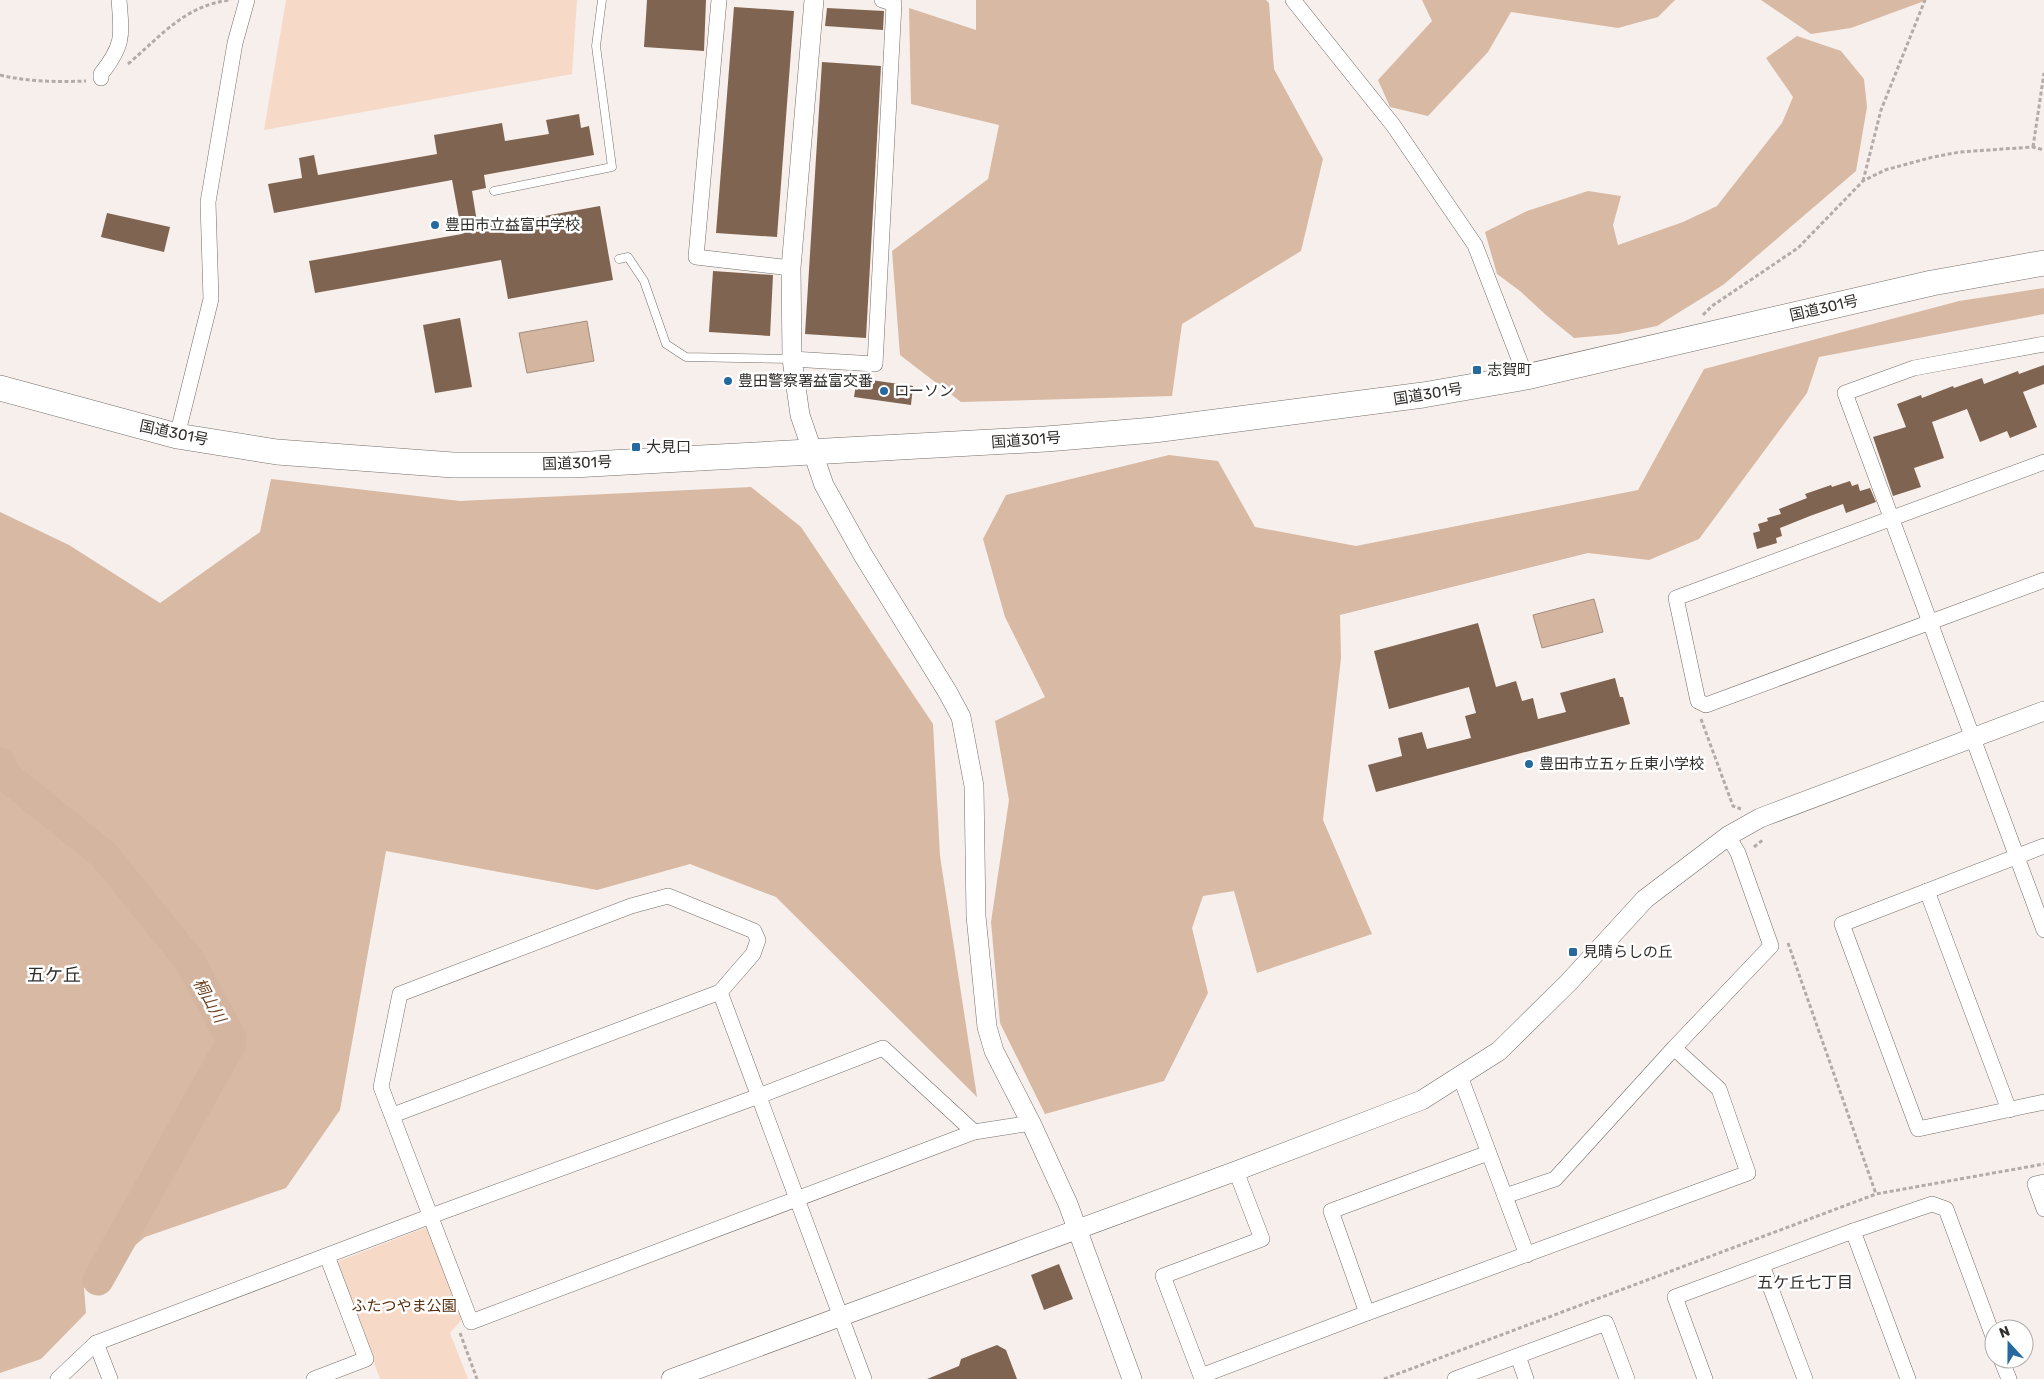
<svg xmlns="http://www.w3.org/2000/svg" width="2044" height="1379" font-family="Rubik,'Noto Sans JP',sans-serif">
<rect width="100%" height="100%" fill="#f7efeb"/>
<g fill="#f6dac7">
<path d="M286 0H577L572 74 264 130Z"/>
<path d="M427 1227 462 1319 450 1333 468 1379H380L336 1262Z"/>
</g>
<g fill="#d8b9a4">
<path d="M976 0H1266L1269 3 1274 69 1323 159 1301 251 1182 324 1172 396 961 402 900 355 892 251 988 179 999 125 911 104 909 8 976 30Z"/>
<path d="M1422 0H1675L1658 17 1618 28 1511 12 1488 52 1428 116 1390 107 1378 80 1432 21Z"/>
<path d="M1761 0H1927L1851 28 1811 34Z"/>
<path d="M1797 36 1841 51 1864 79 1867 107 1856 171 1723 285 1657 326 1618 334 1574 338 1546 315 1520 291 1497 274 1485 232 1527 211 1588 191 1621 196 1613 225 1618 245 1683 222 1717 206 1782 123 1793 97 1766 58Z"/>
<path d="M2044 288V314L1819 357 1807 393 1699 539 1649 560 1588 553 1340 615 1341 658 1323 820 1372 934 1257 973 1234 891 1203 896 1192 928 1208 993 1164 1081 1045 1114 1000 1023 991 922 1009 800 995 721 1045 697 1005 617 983 539 1006 495 1169 455 1218 461 1255 527 1356 546 1638 490 1704 369 1959 301Z"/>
<path d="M271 479 460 501 751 487 801 527 933 724 940 856 977 1097 776 897 690 864 597 890 386 851 340 1110 286 1188 145 1237 84 1288 86 1313 41 1359 0 1373V512L69 545 160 603 260 532Z"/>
</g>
<g fill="#d4b5a0" stroke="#a38d7e">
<path d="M587 321 594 361 527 373 519 333Z"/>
<path d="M1594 599 1603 632 1542 648 1533 615Z"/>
</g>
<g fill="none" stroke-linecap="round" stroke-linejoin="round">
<path stroke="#d4b5a0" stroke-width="31" d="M0 763 5 775 104 855 189 960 231 1038 230 1045 98 1280"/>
</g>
<g fill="#806452">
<path d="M647 0H706L704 51 644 47Z"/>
<path d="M734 7 794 11 777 237 716 233Z"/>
<path d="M827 8 884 11 883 30 825 26Z"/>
<path d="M822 62 881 66 866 338 805 334Z"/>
<path d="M579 114 581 128 589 126 594 155 484 175 486 188 472 191 478 228 600 206 613 280 508 299 501 260 315 293 309 261 462 234 452 180 274 213 268 184 302 178 299 158 314 155 318 175 437 154 434 135 502 123 505 141 549 134 546 120Z"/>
<path d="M107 213 170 227 164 252 101 237Z"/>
<path d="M713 271 773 275 770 336 709 332Z"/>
<path d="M460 318 472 387 435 393 423 325Z"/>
<path d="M2044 365V384L2023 392 2037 427 2010 438 2007 431 1980 442 1967 409 1932 422 1944 458 1914 468 1921 487 1893 496 1873 437 1906 427 1897 404 1921 395 1922 398 1953 386 1954 388 1982 378 1984 384 2018 371 2019 374Z"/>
<path d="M857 378 913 386 911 405 854 397Z"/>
<path d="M1850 481 1852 486 1858 484 1860 491 1870 488 1876 502 1846 513 1843 504 1810 516 1780 528 1782 536 1776 538 1777 543 1757 549 1753 533 1760 531 1758 524 1768 521 1767 518 1781 514 1779 509 1807 498 1805 494 1831 485 1832 487Z"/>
<path d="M1478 623 1496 687 1516 681 1522 701 1533 698 1538 719 1566 712 1560 693 1615 678 1620 697H1623L1630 724 1376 792 1368 765 1402 756 1398 738 1422 732 1427 749 1471 738 1465 716 1476 713 1469 687 1389 709 1374 651Z"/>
<path d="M1059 1264 1073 1299 1044 1310 1031 1275Z"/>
<path d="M997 1345 1006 1350 1017 1379H927L959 1366 961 1359Z"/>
</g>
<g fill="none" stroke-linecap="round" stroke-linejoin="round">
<defs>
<g id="service">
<path d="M494 191 612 167 596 46 602 0"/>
<path d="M619 259 628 257 644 281 666 344 686 357 792 359"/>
</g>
<g id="minor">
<path d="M719 0 696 257 791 268"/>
<path d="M1293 0 1393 125 1475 245 1526 377"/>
<path d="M101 78V74C124 45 122 36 119 0"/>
<path d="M2044 344 1914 368 1845 393 2044 930"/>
<path d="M792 359 875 364 894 4 882 0"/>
<path d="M177 436 211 299 208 202 235 43 247 0"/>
<path d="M2044 462 1676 598 1698 701 1706 705 2044 580"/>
<path d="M2044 846 1842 924 1918 1129 2044 1102"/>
<path d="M1927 891 2009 1110"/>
<path d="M1460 1076 1527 1255"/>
<path d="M393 1115 720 992"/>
<path d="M1236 1171 1262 1239 1163 1276 1201 1376 1367 1313 1748 1173 1719 1089 1674 1048"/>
<path d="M2044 1182 2035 1184 2044 1209"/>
<path d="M1505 1196 1555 1179 1674 1048 1771 946 1738 853 1728 836"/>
<path d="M1853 1231 1908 1379"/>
<path d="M1762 1265 1805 1379"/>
<path d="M1367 1313 1331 1211 1488 1153"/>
<path d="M96 1343 110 1379"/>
<path d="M1518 1356 1526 1379"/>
<path d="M2001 1359 2009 1379"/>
<path d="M58 1379 96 1343 431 1216 759 1096 883 1048 974 1132"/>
<path d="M314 1379 366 1359 327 1256"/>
<path d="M864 1379 720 992 753 954 758 940 754 931 668 896 631 906 400 994 381 1087 471 1322 974 1132 1031 1123"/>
<path d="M1455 1379 1606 1323 1627 1379"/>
<path d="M1705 1379 1675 1297 1853 1231 1932 1204 1946 1209 1994 1339"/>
</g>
<g id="tertiary">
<path d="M814 0 791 268 792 359 800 415 824 485 863 555 947 691 961 717 974 786 976 916 987 1027 994 1051 1031 1123 1068 1204 1132 1379"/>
<path d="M671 1379 1236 1171 1422 1100 1499 1051 1569 982 1645 899 1728 836 1760 818 2044 711"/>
</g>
<path id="trunk" d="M0 388 177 436 277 452 453 465H573L1046 439 1154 430 1423 395 1526 377 1932 283 2044 263"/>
</defs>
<use href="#service" stroke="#756f6b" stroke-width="9"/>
<use href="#minor" stroke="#756f6b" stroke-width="16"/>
<use href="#tertiary" stroke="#756f6b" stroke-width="20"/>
<use href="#trunk" stroke="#756f6b" stroke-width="26"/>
<g stroke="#b2aca9" stroke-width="3" stroke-dasharray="4 2.5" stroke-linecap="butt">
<path d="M128 64C161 36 185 5 231 0"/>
<path d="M0 75C29 82 57 82 86 81"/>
<path d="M2033 147 2044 73"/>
<path d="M1863 181 1881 110 1925 0"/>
<path d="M1703 315 1712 306 1798 248 1863 181 1885 170 1933 157 1960 152 2033 147 2044 150"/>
<path d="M1701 719 1733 806 1741 809"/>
<path d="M1754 847 1764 839"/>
<path d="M1788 943 1876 1194"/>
<path d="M460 1333 477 1379"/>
<path d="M1384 1379 1876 1194 2044 1164"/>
</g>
<use href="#service" stroke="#fff" stroke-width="8"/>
<use href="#minor" stroke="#fff" stroke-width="15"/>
<use href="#tertiary" stroke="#fff" stroke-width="19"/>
<use href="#trunk" stroke="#fff" stroke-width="25"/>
</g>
<g fill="#25699e" stroke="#fff" stroke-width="2">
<circle cx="435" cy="225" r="5"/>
<rect x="1472" y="365" width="10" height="10" rx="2.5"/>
<circle cx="728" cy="381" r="5"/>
<circle cx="884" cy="391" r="5"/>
<rect x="631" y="442" width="10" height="10" rx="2.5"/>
<circle cx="1529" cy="764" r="5"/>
<rect x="1568" y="947" width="10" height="10" rx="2.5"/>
</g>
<g text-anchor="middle" stroke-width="5" stroke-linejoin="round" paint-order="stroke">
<g font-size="15" fill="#312f2d" stroke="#fff" text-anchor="start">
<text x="445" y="230">豊田市立益富中学校</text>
<text x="1487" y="375">志賀町</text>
<text x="738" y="386">豊田警察署益富交番</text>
<text x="894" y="396">ローソン</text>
<text x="646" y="452">大見口</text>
<text x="1539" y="769">豊田市立五ヶ丘東小学校</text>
<text x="1583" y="957">見晴らしの丘</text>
</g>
<g font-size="15" fill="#312f2d" stroke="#fff">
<text transform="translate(1824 308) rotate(-13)" y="5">国道301号</text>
<text transform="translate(1428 394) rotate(-9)" y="5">国道301号</text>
<text transform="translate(174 433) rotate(12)" y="5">国道301号</text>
<text transform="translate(1026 440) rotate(-4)" y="5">国道301号</text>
<text transform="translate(577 463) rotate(-2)" y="5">国道301号</text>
</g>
<g font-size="15" fill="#562c0a" stroke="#fff">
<text x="404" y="1311">ふたつやま公園</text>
</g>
<g font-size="16" font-style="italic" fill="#6d4222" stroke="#fff">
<text transform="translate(210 1000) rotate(61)" y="6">桐山川</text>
</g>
<g font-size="16" fill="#312f2d" stroke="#fff">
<text x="1805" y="1288">五ケ丘七丁目</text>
</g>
<g font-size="18" fill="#312f2d" stroke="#fff">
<text x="54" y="981">五ケ丘</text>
</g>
</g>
<g transform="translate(2009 1344) rotate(339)"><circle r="24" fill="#ffffff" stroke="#adacab"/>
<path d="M0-4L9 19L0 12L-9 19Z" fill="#25699e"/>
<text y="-8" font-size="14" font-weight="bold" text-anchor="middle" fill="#312f2d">N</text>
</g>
</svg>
